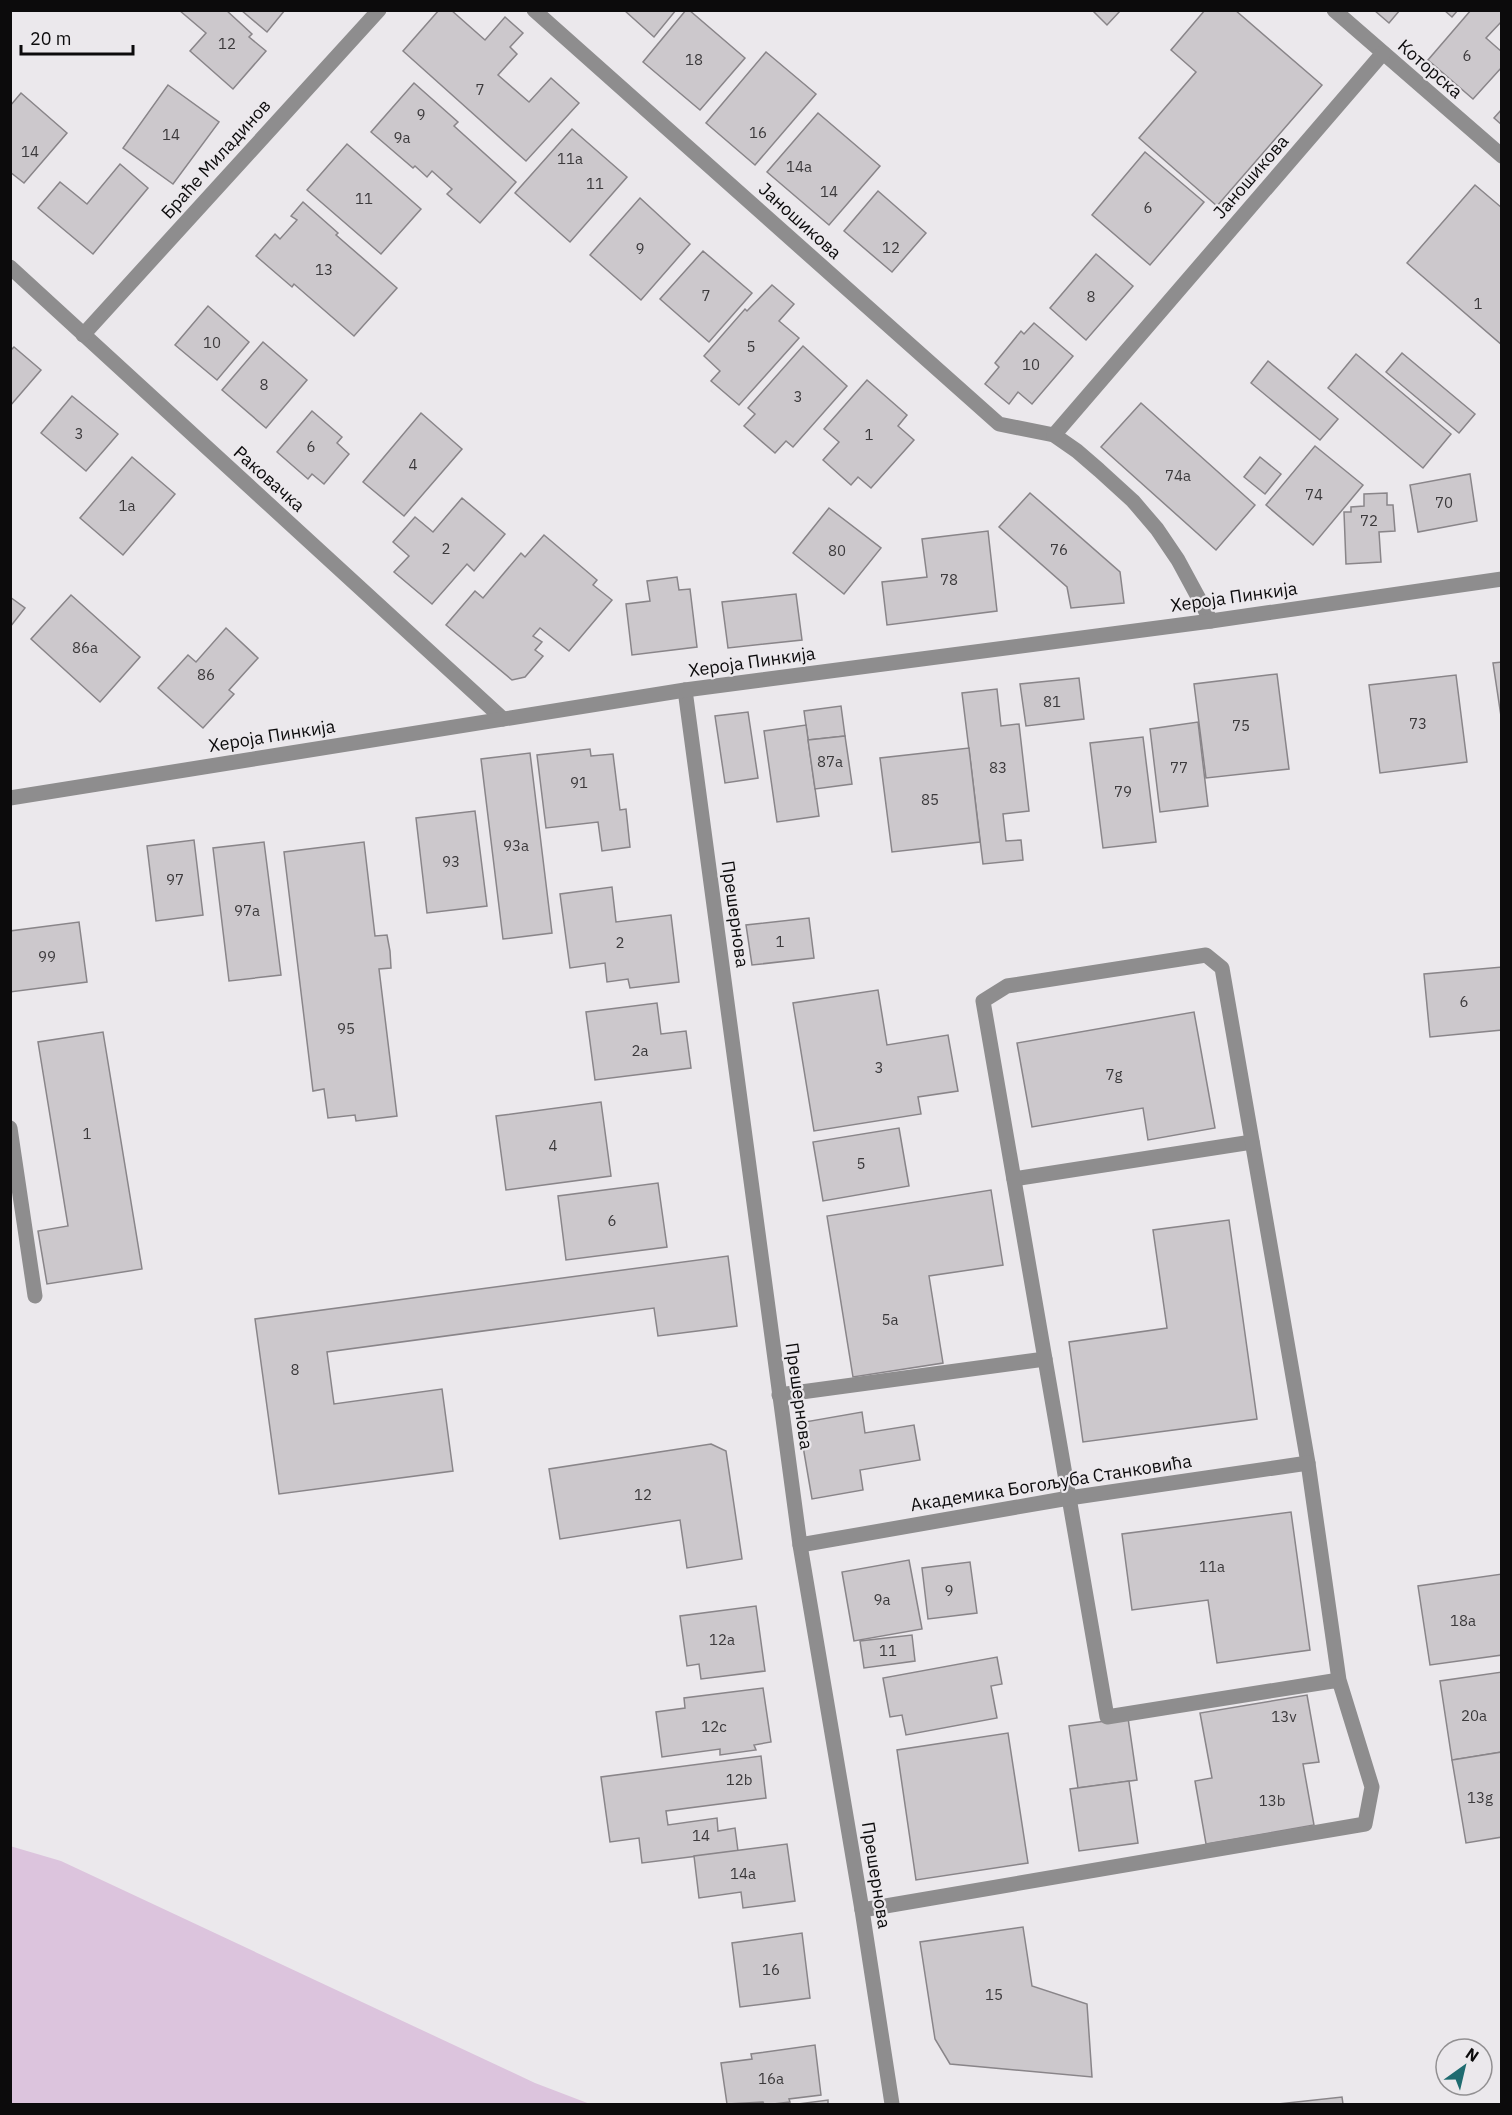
<svg xmlns="http://www.w3.org/2000/svg" width="1512" height="2115" font-family="'IBM Plex Sans',sans-serif">
<rect width="100%" height="100%" fill="#ebe8ec"/>
<path fill="#dcc4dd" d="M10 1846 61 1861 535 2083 590 2104H11Z"/>
<g fill="#ccc8cc" stroke="#898589" stroke-width="1.5">
<path d="M179 10H226L252 34 249 37 266 51 233 89 190 51 206 33Z"/>
<path d="M241 10H285L267 32Z"/>
<path d="M439 10H451L485 40 505 17 523 33 510 47 517 54 498 75 529 102 551 78 579 103 526 161 403 51Z"/>
<path d="M624 10H676L654 37Z"/>
<path d="M686 10H689L745 58 700 110 643 62Z"/>
<path d="M1092 10H1121L1107 25Z"/>
<path d="M1205 10H1235L1322 85 1217 206 1139 138 1196 72 1171 50Z"/>
<path d="M1374 10H1400L1389 23Z"/>
<path d="M1444 10H1458L1452 17Z"/>
<path d="M1471 10H1502V21L1486 38 1502 52V67L1473 99 1428 60Z"/>
<path d="M766 52 816 94 755 165 706 123Z"/>
<path d="M414 83 458 122 454 126 516 182 480 223 447 194 452 189 432 171 427 177 415 166 413 168 371 132Z"/>
<path d="M168 85 219 122 173 184 123 148Z"/>
<path d="M21 93 67 133 24 183 10 172V106Z"/>
<path d="M1502 109V125L1494 118Z"/>
<path d="M818 113 880 166 829 225 767 172Z"/>
<path d="M572 129 627 177 570 242 515 193Z"/>
<path d="M347 144 421 209 381 254 307 190Z"/>
<path d="M1145 152 1204 202 1150 265 1092 215Z"/>
<path d="M120 164 148 188 93 254 38 208 60 182 87 204Z"/>
<path d="M1475 185 1502 208V345L1407 263Z"/>
<path d="M878 191 926 233 892 272 844 231Z"/>
<path d="M640 198 690 244 641 300 590 255Z"/>
<path d="M303 202 338 233 336 235 397 288 354 336 294 284 292 287 256 256 275 234 280 239 297 220 291 216Z"/>
<path d="M703 251 752 293 709 342 660 299Z"/>
<path d="M1096 254 1133 286 1086 340 1050 308Z"/>
<path d="M772 285 794 304 779 321 799 338 739 405 711 381 720 371 704 356 745 309 747 311Z"/>
<path d="M208 306 249 342 217 380 175 345Z"/>
<path d="M1034 323 1073 356 1032 404 1018 392 1009 404 985 384 999 367 995 363 1021 331 1024 334Z"/>
<path d="M263 342 307 380 266 428 222 390Z"/>
<path d="M803 346 847 386 793 447 786 441 775 453 744 426 755 414 748 408Z"/>
<path d="M14 347 41 370 10 406V351Z"/>
<path d="M1402 353 1475 414 1459 433 1386 372Z"/>
<path d="M1356 354 1451 434 1423 468 1328 388Z"/>
<path d="M1268 361 1338 419 1320 440 1251 383Z"/>
<path d="M867 380 907 415 898 426 914 440 871 488 858 477 851 485 823 460 839 442 824 429Z"/>
<path d="M72 396 118 434 86 471 41 433Z"/>
<path d="M1141 403 1255 505 1216 550 1101 447Z"/>
<path d="M312 411 342 437 337 443 349 454 324 484 312 474 308 479 277 452Z"/>
<path d="M421 413 462 449 404 516 363 482Z"/>
<path d="M1315 446 1363 485 1313 545 1266 505Z"/>
<path d="M132 457 175 494 123 555 80 518Z"/>
<path d="M1260 457 1281 474 1265 494 1244 477Z"/>
<path d="M1470 474 1477 521 1418 532 1410 485Z"/>
<path d="M1030 493 1120 572 1124 603 1071 608 1067 587 999 527Z"/>
<path d="M1387 493V505H1393L1395 531 1379 532 1381 562 1346 564 1344 512H1351V507L1364 506V494Z"/>
<path d="M462 498 505 534 474 571 467 564 432 604 394 572 409 556 393 542 415 517 433 532Z"/>
<path d="M829 508 881 548 844 594 793 553Z"/>
<path d="M988 531 997 611 887 625 882 582 927 577 922 539Z"/>
<path d="M544 535 597 580 593 585 612 600 569 651 540 628 533 636 542 642 535 650 543 656 525 677 512 680 446 625 475 591 483 598 521 553 525 557Z"/>
<path d="M677 577 679 590 690 589 697 647 632 655 626 604 650 601 647 581Z"/>
<path d="M796 594 802 640 728 648 722 602Z"/>
<path d="M71 595 140 657 100 702 31 639Z"/>
<path d="M10 597 25 608 10 627Z"/>
<path d="M226 628 258 658 229 690 234 694 203 728 158 688 188 655 196 662Z"/>
<path d="M1502 662V723L1493 663Z"/>
<path d="M1277 674 1289 769 1206 778 1194 684Z"/>
<path d="M1456 675 1467 762 1380 773 1369 685Z"/>
<path d="M1079 678 1084 719 1026 726 1020 684Z"/>
<path d="M997 689 1001 726 1019 724 1029 811 1003 814 1006 841 1021 840 1023 860 983 864 962 693Z"/>
<path d="M841 706 845 736 808 740 804 711Z"/>
<path d="M748 712 758 778 725 783 715 716Z"/>
<path d="M1198 722 1208 806 1160 812 1150 729Z"/>
<path d="M806 725 819 816 777 822 764 731Z"/>
<path d="M845 736 852 784 815 789 808 740Z"/>
<path d="M1143 737 1156 842 1103 848 1090 743Z"/>
<path d="M969 748 980 842 892 852 880 758Z"/>
<path d="M590 749 591 756 613 754 620 810 626 809 630 847 602 851 598 822 546 828 537 755Z"/>
<path d="M530 753 552 933 503 939 481 759Z"/>
<path d="M475 811 487 906 427 913 416 818Z"/>
<path d="M194 840 203 915 156 921 147 846Z"/>
<path d="M264 842 281 975 229 981 213 848Z"/>
<path d="M364 842 375 936 387 935 390 951 391 968 379 969 397 1116 356 1121 355 1115 328 1118 324 1089 313 1091 284 852Z"/>
<path d="M612 887 616 922 671 915 679 982 630 988 628 979 607 982 605 963 570 968 560 894Z"/>
<path d="M809 918 814 958 752 965 746 925Z"/>
<path d="M79 922 87 982 10 992V931Z"/>
<path d="M1502 967V1030L1430 1037 1424 974Z"/>
<path d="M878 990 887 1045 948 1035 958 1091 918 1097 921 1114 814 1131 793 1003Z"/>
<path d="M657 1003 661 1034 686 1031 691 1068 595 1080 586 1012Z"/>
<path d="M1194 1012 1215 1128 1148 1140 1143 1108 1032 1127 1017 1043Z"/>
<path d="M103 1032 142 1269 47 1284 38 1231 68 1226 38 1042Z"/>
<path d="M601 1102 611 1176 506 1190 496 1116Z"/>
<path d="M899 1128 909 1186 823 1201 813 1142Z"/>
<path d="M658 1183 667 1247 566 1260 558 1196Z"/>
<path d="M991 1190 1003 1265 929 1276 943 1363 853 1377 827 1216Z"/>
<path d="M1229 1220 1257 1419 1083 1442 1069 1342 1167 1328 1153 1230Z"/>
<path d="M728 1256 737 1326 658 1336 654 1308 327 1352 334 1404 442 1389 453 1471 279 1494 255 1319Z"/>
<path d="M862 1412 865 1433 914 1425 920 1460 860 1470 863 1490 812 1499 799 1423Z"/>
<path d="M711 1444 726 1451 742 1559 687 1568 680 1520 560 1539 549 1469Z"/>
<path d="M1291 1512 1310 1650 1217 1663 1208 1600 1132 1610 1122 1534Z"/>
<path d="M909 1560 922 1629 854 1641 842 1572Z"/>
<path d="M970 1562 977 1613 928 1619 922 1568Z"/>
<path d="M1502 1574V1655L1430 1665 1418 1586Z"/>
<path d="M756 1606 765 1671 701 1679 699 1664 687 1666 680 1616Z"/>
<path d="M912 1635 915 1661 864 1668 860 1641Z"/>
<path d="M997 1657 1002 1684 991 1686 997 1718 906 1735 902 1715 890 1717 883 1678Z"/>
<path d="M1502 1672V1752L1452 1760 1440 1681Z"/>
<path d="M763 1688 771 1742 754 1745 756 1750 720 1755V1749L662 1757 656 1712 685 1708 684 1698Z"/>
<path d="M1307 1695 1319 1762 1303 1764 1314 1825 1206 1844 1195 1781 1212 1778 1200 1713Z"/>
<path d="M1128 1718 1137 1780 1078 1788 1069 1726Z"/>
<path d="M1008 1733 1028 1863 916 1880 897 1750Z"/>
<path d="M1502 1752V1837L1466 1843 1452 1760Z"/>
<path d="M761 1756 766 1798 666 1811 668 1825 717 1818 718 1831 735 1828 738 1851 642 1863 639 1838 610 1842 601 1777Z"/>
<path d="M1129 1781 1138 1843 1079 1851 1070 1789Z"/>
<path d="M787 1844 795 1901 743 1908 741 1892 699 1898 694 1856Z"/>
<path d="M1023 1927 1032 1986 1087 2004 1092 2077 950 2064 935 2039 920 1942Z"/>
<path d="M802 1933 810 1998 740 2007 732 1943Z"/>
<path d="M815 2045 821 2095 789 2099 790 2102 773 2104H764L763 2102 727 2104 721 2063 752 2059 751 2054Z"/>
<path d="M1342 2097 1343 2104H1278Z"/>
<path d="M828 2100V2104H798Z"/>
</g>
<g fill="none" stroke-linecap="round" stroke-linejoin="round">
<g stroke="#8e8d8e" stroke-width="15">
<path d="M10 1128 35 1296"/>
<path d="M1014 1179 1252 1142"/>
<path d="M779 1395 1045 1359"/>
<path d="M862 1910 1365 1824 1372 1787 1339 1680 1308 1463 1222 968 1206 955 1007 986 983 1001 1107 1717 1339 1680"/>
</g>
<g stroke="#8e8d8e" stroke-width="15">
<path d="M534 10 999 424 1054 435 1077 451 1099 470 1133 501 1157 529 1178 560 1211 621"/>
<path d="M1334 10 1502 156"/>
<path d="M10 267 503 719"/>
<path d="M83 335 379 10"/>
<path d="M1054 435 1383 53"/>
<path d="M685 690 800 1545 862 1910 892 2104"/>
<path d="M800 1545 1069 1498 1308 1463"/>
</g>
<path stroke="#8e8d8e" stroke-width="15" d="M10 798 685 690 1211 621 1502 579"/>
</g>
<g text-anchor="middle" stroke-width="4.5" stroke-linejoin="round" paint-order="stroke">
<g font-size="15" fill="#3c3a3c">
<text x="227" y="49">12</text>
<text x="1467" y="61">6</text>
<text x="694" y="65">18</text>
<text x="480" y="95">7</text>
<text x="421" y="120">9</text>
<text x="758" y="138">16</text>
<text x="171" y="140">14</text>
<text x="402" y="143">9a</text>
<text x="30" y="157">14</text>
<text x="570" y="164">11a</text>
<text x="799" y="172">14a</text>
<text x="595" y="189">11</text>
<text x="829" y="197">14</text>
<text x="364" y="204">11</text>
<text x="1148" y="213">6</text>
<text x="891" y="253">12</text>
<text x="640" y="254">9</text>
<text x="324" y="275">13</text>
<text x="706" y="301">7</text>
<text x="1091" y="302">8</text>
<text x="1478" y="309">1</text>
<text x="212" y="348">10</text>
<text x="751" y="352">5</text>
<text x="1031" y="370">10</text>
<text x="264" y="390">8</text>
<text x="798" y="402">3</text>
<text x="79" y="439">3</text>
<text x="869" y="440">1</text>
<text x="311" y="452">6</text>
<text x="413" y="470">4</text>
<text x="1178" y="481">74a</text>
<text x="1314" y="500">74</text>
<text x="1444" y="508">70</text>
<text x="127" y="511">1a</text>
<text x="1369" y="526">72</text>
<text x="446" y="554">2</text>
<text x="1059" y="555">76</text>
<text x="837" y="556">80</text>
<text x="949" y="585">78</text>
<text x="85" y="653">86a</text>
<text x="206" y="680">86</text>
<text x="1052" y="707">81</text>
<text x="1418" y="729">73</text>
<text x="1241" y="731">75</text>
<text x="830" y="767">87a</text>
<text x="998" y="773">83</text>
<text x="1179" y="773">77</text>
<text x="579" y="788">91</text>
<text x="1123" y="797">79</text>
<text x="930" y="805">85</text>
<text x="516" y="851">93a</text>
<text x="451" y="867">93</text>
<text x="175" y="885">97</text>
<text x="247" y="916">97a</text>
<text x="780" y="947">1</text>
<text x="620" y="948">2</text>
<text x="47" y="962">99</text>
<text x="1464" y="1007">6</text>
<text x="346" y="1034">95</text>
<text x="640" y="1056">2a</text>
<text x="879" y="1073">3</text>
<text x="1114" y="1080">7g</text>
<text x="87" y="1139">1</text>
<text x="553" y="1151">4</text>
<text x="861" y="1169">5</text>
<text x="612" y="1226">6</text>
<text x="890" y="1325">5a</text>
<text x="295" y="1375">8</text>
<text x="643" y="1500">12</text>
<text x="1212" y="1572">11a</text>
<text x="949" y="1596">9</text>
<text x="882" y="1605">9a</text>
<text x="1463" y="1626">18a</text>
<text x="722" y="1645">12a</text>
<text x="888" y="1656">11</text>
<text x="1474" y="1721">20a</text>
<text x="1284" y="1722">13v</text>
<text x="714" y="1732">12c</text>
<text x="739" y="1785">12b</text>
<text x="1480" y="1803">13g</text>
<text x="1272" y="1806">13b</text>
<text x="701" y="1841">14</text>
<text x="743" y="1879">14a</text>
<text x="771" y="1975">16</text>
<text x="994" y="2000">15</text>
<text x="771" y="2084">16a</text>
</g>
<g font-size="18" fill="#0c0b0c" stroke="#ebe8ec">
<text transform="translate(1430 69) rotate(41)" y="6">Которска</text>
<text transform="translate(216 159) rotate(-48)" y="6">Браће Миладинов</text>
<text transform="translate(1251 177) rotate(-49)" y="6">Јаношикова</text>
<text transform="translate(800 221) rotate(42)" y="6">Јаношикова</text>
<text transform="translate(269 479) rotate(42)" y="6">Раковачка</text>
<text transform="translate(1234 597) rotate(-8)" y="6">Хероја Пинкија</text>
<text transform="translate(752 662) rotate(-8)" y="6">Хероја Пинкија</text>
<text transform="translate(272 736) rotate(-9)" y="6">Хероја Пинкија</text>
<text transform="translate(735 914) rotate(82)" y="6">Прешернова</text>
<text transform="translate(799 1396) rotate(82)" y="6">Прешернова</text>
<text transform="translate(1051 1483) rotate(-9)" y="6">Академика Богољуба Станковића</text>
<text transform="translate(876 1875) rotate(81)" y="6">Прешернова</text>
</g>
</g>
<rect width="1512" height="2115" fill="none" stroke="#0c0b0c" stroke-width="24"/>
<g transform="translate(1464 2067) rotate(34)"><circle r="28" fill="#ebe8ec" stroke="#929092" stroke-width="1.5"/>
<path d="M0-4.5L10 22L0 15L-10 22Z" fill="#1f6b70"/>
<text y="-9" font-size="16" font-weight="bold" text-anchor="middle" fill="#0c0b0c">N</text>
</g>
<path d="M21 45v9h112v-9" fill="none" stroke="#0c0b0c" stroke-width="3"/>
<text x="30" y="45" font-size="18" fill="#0c0b0c" stroke="#ebe8ec" stroke-width="4.5" paint-order="stroke">20 m</text>
</svg>
